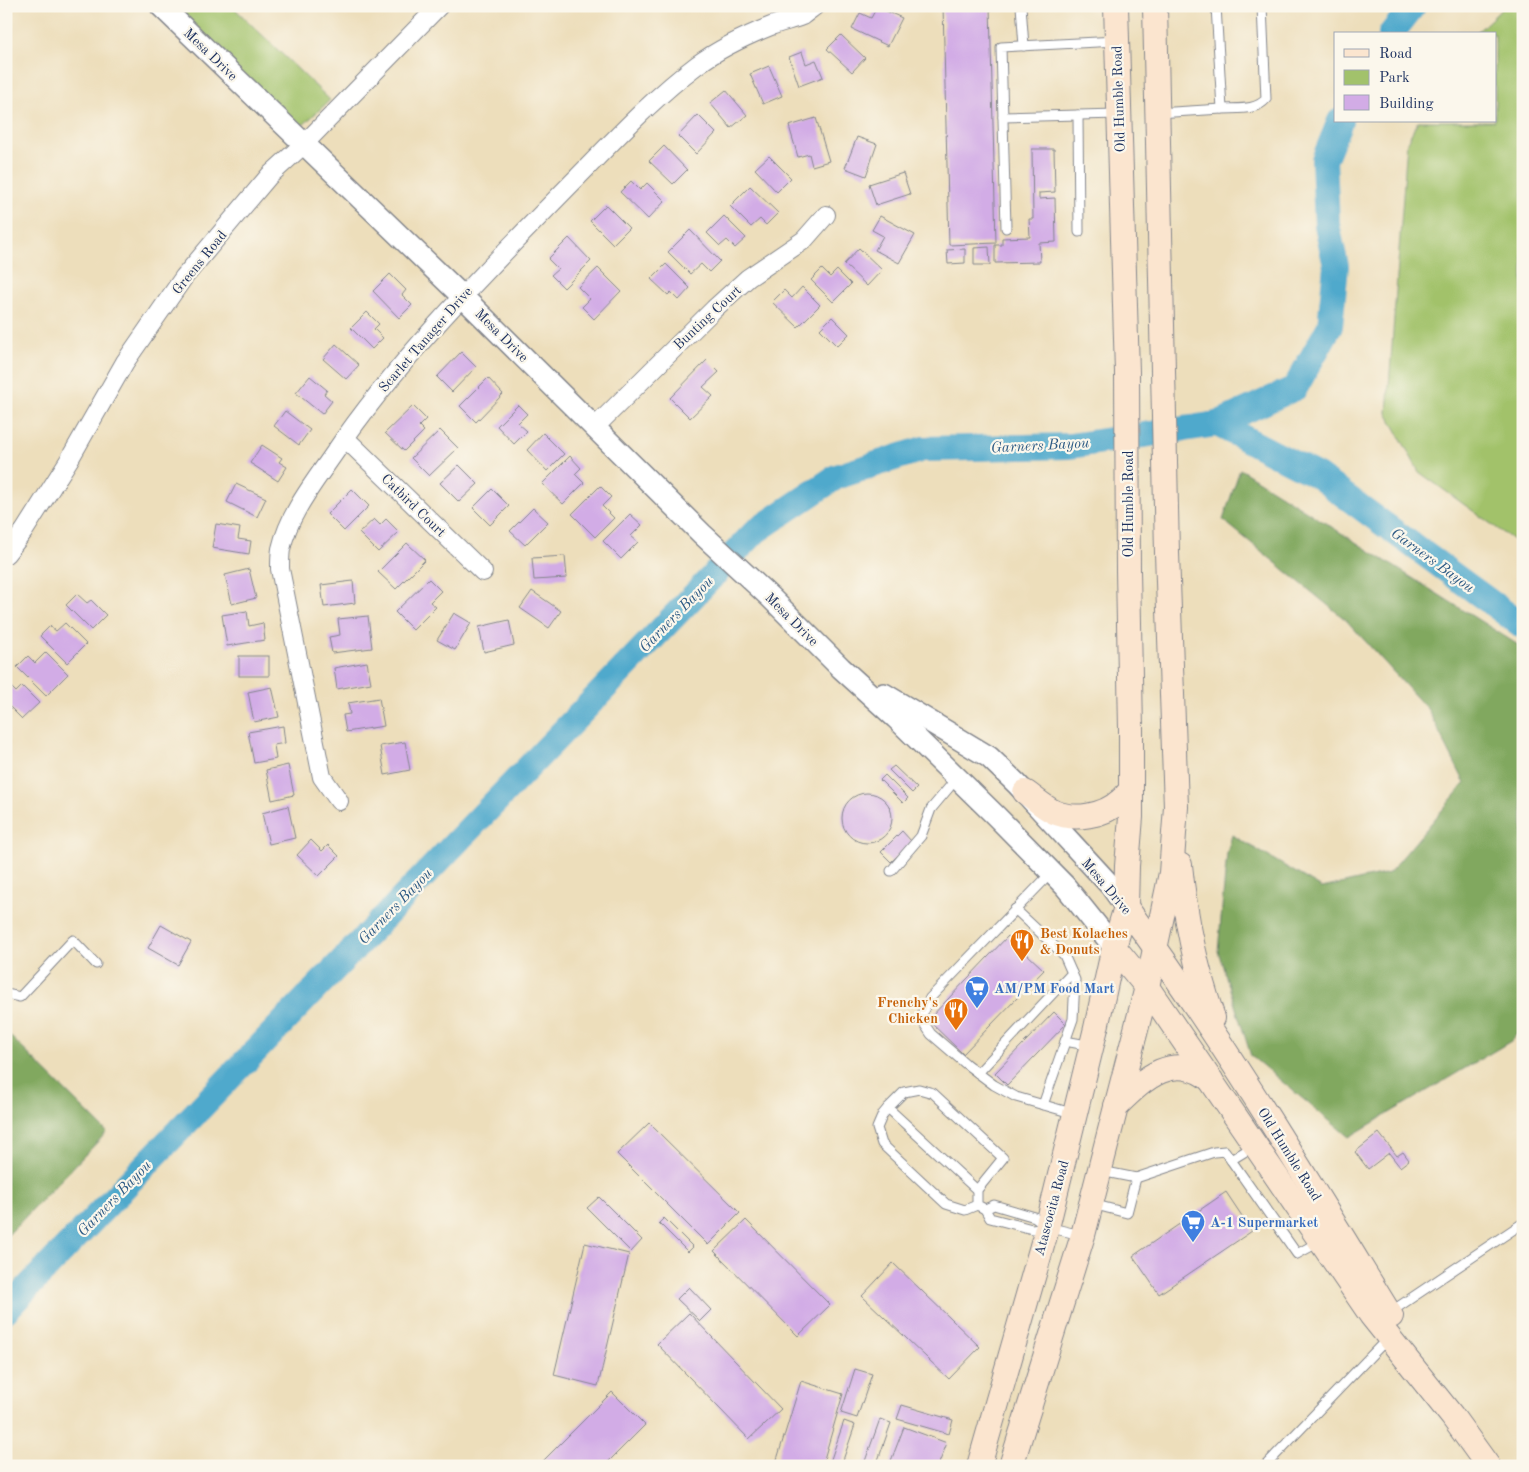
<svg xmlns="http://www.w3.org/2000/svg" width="1529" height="1472" font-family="'Old Standard TT',serif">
<rect width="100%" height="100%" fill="#fbf7ec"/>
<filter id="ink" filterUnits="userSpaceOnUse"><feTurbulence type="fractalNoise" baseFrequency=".02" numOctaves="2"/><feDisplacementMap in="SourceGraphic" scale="10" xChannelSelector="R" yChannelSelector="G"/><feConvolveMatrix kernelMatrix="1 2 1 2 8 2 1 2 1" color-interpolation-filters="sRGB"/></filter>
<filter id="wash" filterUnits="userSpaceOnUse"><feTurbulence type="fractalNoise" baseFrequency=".0096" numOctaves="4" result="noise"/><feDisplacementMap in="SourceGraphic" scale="20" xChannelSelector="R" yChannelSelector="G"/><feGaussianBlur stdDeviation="1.12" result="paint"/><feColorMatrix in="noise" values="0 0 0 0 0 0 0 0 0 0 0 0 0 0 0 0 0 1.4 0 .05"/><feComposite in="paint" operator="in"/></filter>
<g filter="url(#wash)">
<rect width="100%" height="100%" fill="#eddebb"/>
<g fill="#a2c26b" stroke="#5e7864">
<path d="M171 6H232L330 100 303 125 287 120Z"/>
<path d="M1505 6H1523V547L1419 472 1387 413 1407 142 1418 121H1495V34H1475Z"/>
</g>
<g fill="#81a85f" stroke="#4e6c5e">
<path d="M1240 469 1523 648V1027L1511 1041 1349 1137 1251 1056 1218 951 1227 853 1232 835 1322 888 1389 873 1465 783 1428 710 1346 620 1223 520Z"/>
<path d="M6 1032 107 1132 6 1237Z"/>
</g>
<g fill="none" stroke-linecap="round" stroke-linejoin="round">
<g stroke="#4fa9cc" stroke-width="26">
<path d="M1391 34 1413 6"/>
<path d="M1217 424 1295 388 1330 326 1336 266 1327 225 1324 160 1340 121"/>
<path d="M6 1310 756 531 836 477 923 449 1070 446 1217 424 1318 476 1523 626"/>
</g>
</g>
<g id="blocks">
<g fill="#d2ace6">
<path d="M943 6H990L996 243 949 245Z"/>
<path d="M877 7 902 18 888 46 852 29 860 13 871 18Z"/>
<path d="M841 35 865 58 852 72 827 49Z"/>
<path d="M802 52 806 64 816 60 823 77 799 86 789 57Z"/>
<path d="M769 66 782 96 763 104 750 74Z"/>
<path d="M726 90 747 115 731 128 710 103Z"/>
<path d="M698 115 716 133 696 154 678 136Z"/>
<path d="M816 118 829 161 812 166 809 154 798 157 789 126Z"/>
<path d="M857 137 877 144 866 176 845 168Z"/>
<path d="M664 146 687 170 673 184 649 161Z"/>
<path d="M1032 149H1054L1055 192 1039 193V199L1055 198 1056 242 1039 243 1040 262 995 263V245H1002V238L1030 237 1029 219H1033Z"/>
<path d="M769 156 791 178 777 192 755 169Z"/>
<path d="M903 173 910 194 876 205 869 184Z"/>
<path d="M631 181 640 190 647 183 665 201 648 219 620 192Z"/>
<path d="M750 186 778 213 766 225 760 219 751 227 730 206Z"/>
<path d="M606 205 629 228 613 244 590 221Z"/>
<path d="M724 216 746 238 735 248 727 240 720 246 707 233Z"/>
<path d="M880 216 915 235 899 263 875 250 883 236 872 230Z"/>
<path d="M690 230 720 261 709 272 701 264 690 274 668 252Z"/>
<path d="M569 238 591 261 564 288 551 275 558 269 548 259Z"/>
<path d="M989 247 990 265H974V248Z"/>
<path d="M859 248 882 270 867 286 844 264Z"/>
<path d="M965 249V263L948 264 947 250Z"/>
<path d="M666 264 690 288 679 300 671 292 668 295 651 279Z"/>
<path d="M598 268 621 291 594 319 582 307 590 299 578 287Z"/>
<path d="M822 269 830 277 837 270 851 284 833 302 811 280Z"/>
<path d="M390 274 406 290 402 295 412 305 399 318 373 291Z"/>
<path d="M802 287 820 305 798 327 772 302 784 290 792 298Z"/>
<path d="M367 312 379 324 374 329 383 338 372 349 351 328Z"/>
<path d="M832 317 849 334 837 346 820 329Z"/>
<path d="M336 344 359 365 346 379 323 359Z"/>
<path d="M461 352 476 367 452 392 437 377Z"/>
<path d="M707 360 719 372 703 387 713 396 690 418 670 398Z"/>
<path d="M310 376 327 390 324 394 332 401 322 414 296 393Z"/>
<path d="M488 378 503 394 476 422 460 406Z"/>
<path d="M518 405 527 414 518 423 527 431 514 444 497 426Z"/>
<path d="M413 406 426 419 419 426 424 431 404 451 385 433Z"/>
<path d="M285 411 310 430 299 445 274 426Z"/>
<path d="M440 430 458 448 429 476 411 458Z"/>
<path d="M543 433 564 454 547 471 527 450Z"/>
<path d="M262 445 282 458 279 462 287 467 278 481 250 463Z"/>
<path d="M570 456 581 468 575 474 584 483 563 504 542 484Z"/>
<path d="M459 465 478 484 459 502 440 483Z"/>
<path d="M236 484 266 498 257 517 227 502Z"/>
<path d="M600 486 611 497 602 506 614 518 595 537 572 514Z"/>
<path d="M352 489 369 506 344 531 327 514Z"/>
<path d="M492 489 509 506 490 525 473 508Z"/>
<path d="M533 508 548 522 525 545 510 531Z"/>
<path d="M630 514 642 525 631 536 638 542 621 559 603 541Z"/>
<path d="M374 519 380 525 386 519 399 532 378 552 359 533Z"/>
<path d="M216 524 240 528 238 539 251 541 249 554 212 548Z"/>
<path d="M407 543 425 560 396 589 378 572Z"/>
<path d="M565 556 567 578 534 580 532 558Z"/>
<path d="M249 569 256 598 232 604 225 575Z"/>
<path d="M429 579 441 591 430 602 436 607 413 630 395 612Z"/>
<path d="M353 581 355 603 324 607 321 585Z"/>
<path d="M532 591 561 611 549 628 520 608Z"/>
<path d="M77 594 87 603 91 600 106 615 91 630 66 605Z"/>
<path d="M247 611 249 626 263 623 265 640 227 646 222 615Z"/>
<path d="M454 613 471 623 455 650 437 640Z"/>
<path d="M368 616 372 648 332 653 329 637 340 635 338 619Z"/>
<path d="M509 620 514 645 484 652 479 627Z"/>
<path d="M65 623 86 644 67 663 40 636 50 626 56 631Z"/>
<path d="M46 652 68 674 46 696 17 667 28 656 35 663Z"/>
<rect x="239" y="656" width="30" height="20"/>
<path d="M367 662 371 683 337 689 334 668Z"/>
<path d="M6 682 16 692 22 686 39 703 22 719 6 703Z"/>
<path d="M272 687 279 717 254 722 248 692Z"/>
<path d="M379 698 384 726 346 732 343 715 350 714 348 703Z"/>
<path d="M283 726 285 743 274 745 276 759 254 763 248 732Z"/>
<path d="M405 742 410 770 385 775 380 746Z"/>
<path d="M288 765 294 795 272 800 266 770Z"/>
<path d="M894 766 917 788 912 793 889 770Z"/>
<path d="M885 775 908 798 903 803 880 780Z"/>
<circle cx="867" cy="818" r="25"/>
<path d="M288 806 295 838 269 844 262 813Z"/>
<path d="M902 831 912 842 891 862 881 852Z"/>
<path d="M311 840 322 851 328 845 339 856 319 876 297 855Z"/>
<path d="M161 925 191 942 178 965 148 948Z"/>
<path d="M1008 936 1044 970 963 1054 928 1020Z"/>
<path d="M1054 1012 1066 1024 1007 1085 995 1073Z"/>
<path d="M649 1123 740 1213 708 1245 617 1154Z"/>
<path d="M1379 1133 1397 1156 1403 1152 1409 1160 1400 1167 1389 1153 1368 1169 1355 1152Z"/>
<path d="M1226 1192 1252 1231 1159 1294 1133 1256Z"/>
<path d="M599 1197 642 1240 631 1252 587 1208Z"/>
<path d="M664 1218 693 1247 688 1252 659 1223Z"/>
<path d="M746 1220 830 1305 798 1336 714 1251Z"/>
<path d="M585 1243 629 1254 598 1386 554 1375Z"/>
<path d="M893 1263 980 1347 949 1379 862 1296Z"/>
<path d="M689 1287 711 1310 700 1321 677 1299Z"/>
<path d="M689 1313 781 1409 749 1439 657 1344Z"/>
<path d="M855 1369 872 1374 857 1418 841 1413Z"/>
<path d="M801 1381 843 1394 822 1466H775Z"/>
<path d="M612 1392 645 1425 604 1466H538Z"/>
<path d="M902 1405 953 1420 949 1434 897 1419Z"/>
<path d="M880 1419 891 1423 876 1466H871L864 1464Z"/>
<path d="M844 1421 855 1425 841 1466H831L829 1465Z"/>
<path d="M904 1427 947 1443 938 1466H889Z"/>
</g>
</g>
</g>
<g filter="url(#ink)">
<use href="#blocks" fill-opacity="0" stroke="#84868c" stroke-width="1"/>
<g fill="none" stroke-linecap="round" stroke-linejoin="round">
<defs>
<g id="service">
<path d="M1021 6 1024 46"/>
<path d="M1216 6 1222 109C1237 108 1256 111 1266 99L1262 6"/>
<path d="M1157 113 1222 109"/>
<path d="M1078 115 1079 232"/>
<path d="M1003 117 1118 114"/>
<path d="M1006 228 1001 47 1117 41"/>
<path d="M891 871 921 836 931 809 957 778"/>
<path d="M1051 873 930 998 923 1011V1022L931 1034 966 1064 994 1085 1016 1097 1075 1114"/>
<path d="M1015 909 1064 955 1075 980 1073 1019 1043 1105"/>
<path d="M6 994 20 997 73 940 96 964"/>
<path d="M1065 1041 1092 1046"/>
<path d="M978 1073 1072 973"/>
<path d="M888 1108 977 1190"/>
<path d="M1254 1146 1231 1160 1297 1254 1319 1242"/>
<path d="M1101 1171 1136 1178 1214 1152 1225 1151 1231 1160"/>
<path d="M1092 1204 1127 1213 1136 1178"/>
<path d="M977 1205 965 1210 946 1204 882 1144 877 1128 883 1114 888 1108 904 1092 919 1089 933 1093 1003 1158 977 1190V1205L985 1209"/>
<path d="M1045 1225 1035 1217 994 1205 985 1209 990 1218 1032 1229 1047 1227 1081 1235"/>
<path d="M1389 1313 1523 1223"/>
<path d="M1265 1466 1389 1337"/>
</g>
<g id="minor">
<path d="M595 427 714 309 748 278 804 240 826 215"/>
<path d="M345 438 483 572"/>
<path d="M6 554 24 531 69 460 125 362 184 277 269 176 304 144 439 6"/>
<path d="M339 801 322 777 280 569C280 562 280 555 281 549 289 514 313 484 333 455 399 358 482 275 564 191 607 148 649 101 697 65 720 48 746 36 771 26 781 22 792 20 802 16 806 13 811 9 815 6"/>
</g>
<g id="tertiary">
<path d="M161 6 462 296 702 534 771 598 841 668 896 718 996 816 1065 886 1114 947"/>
<path d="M884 694 989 757 1017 784 1110 885 1126 907"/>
</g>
<g id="secondary">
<path d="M1025 792C1034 798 1044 807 1054 812 1074 821 1104 816 1120 801 1124 798 1128 793 1131 790"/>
<path d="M1180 865C1185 916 1196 969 1213 1018"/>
<path d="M1126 907C1222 1038 1306 1178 1391 1316"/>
<path d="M1114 947 1147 987 1371 1315 1452 1416 1488 1466"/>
<path d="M1116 1106C1144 1079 1173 1050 1211 1080"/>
<path d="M979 1466 1046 1232 1096 1028 1114 947 1126 907 1127 866 1131 817V730L1128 570 1127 372 1116 6"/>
<path d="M1011 1466 1083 1235 1147 987 1171 873 1176 807 1167 553 1155 6"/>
</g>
</defs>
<use href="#service" stroke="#84868c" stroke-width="11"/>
<use href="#minor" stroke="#84868c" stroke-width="20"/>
<use href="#tertiary" stroke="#84868c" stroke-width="24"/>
<use href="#secondary" stroke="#84868c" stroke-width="26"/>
<use href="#service" stroke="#fff" stroke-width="9"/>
<use href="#minor" stroke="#fff" stroke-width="18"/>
<use href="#tertiary" stroke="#fff" stroke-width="21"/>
<use href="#secondary" stroke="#fbe5cf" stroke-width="24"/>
</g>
</g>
<defs>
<symbol id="restaurant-pin" viewBox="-11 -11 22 30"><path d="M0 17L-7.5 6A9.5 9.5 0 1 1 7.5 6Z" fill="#e8710a" stroke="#fbf7ec"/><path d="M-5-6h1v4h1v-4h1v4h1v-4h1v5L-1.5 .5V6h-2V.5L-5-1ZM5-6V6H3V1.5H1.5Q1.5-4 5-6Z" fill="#fff"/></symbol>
<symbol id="supermarket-pin" viewBox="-11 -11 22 30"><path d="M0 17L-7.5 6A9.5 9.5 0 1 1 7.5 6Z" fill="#3f7fe0" stroke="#fbf7ec"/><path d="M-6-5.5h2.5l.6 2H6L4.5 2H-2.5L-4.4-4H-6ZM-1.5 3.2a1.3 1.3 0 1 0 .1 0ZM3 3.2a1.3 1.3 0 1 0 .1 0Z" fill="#fff"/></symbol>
</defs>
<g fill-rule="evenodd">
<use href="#restaurant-pin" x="1008" y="927" width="28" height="38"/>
<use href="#supermarket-pin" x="963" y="974" width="28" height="38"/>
<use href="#restaurant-pin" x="942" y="996" width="28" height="38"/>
<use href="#supermarket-pin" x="1179" y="1208" width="28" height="38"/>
</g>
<g text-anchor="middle" stroke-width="4.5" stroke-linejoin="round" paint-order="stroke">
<g font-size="14" fill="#1b2f5e" stroke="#fbf7ec">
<text transform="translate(211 54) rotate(44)" y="5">Mesa Drive</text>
<text transform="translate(1118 99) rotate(-92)" y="5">Old Humble Road</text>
<text transform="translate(199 262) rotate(-51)" y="5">Greens Road</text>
<text transform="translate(707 317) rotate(-43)" y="5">Bunting Court</text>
<text transform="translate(502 335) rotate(45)" y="5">Mesa Drive</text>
<text transform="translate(425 339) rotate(-49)" y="5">Scarlet Tanager Drive</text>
<text transform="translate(1128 504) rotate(-90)" y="5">Old Humble Road</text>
<text transform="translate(414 505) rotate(44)" y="5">Catbird Court</text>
<text transform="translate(792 619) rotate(45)" y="5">Mesa Drive</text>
<text transform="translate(1107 886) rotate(50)" y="5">Mesa Drive</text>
<text transform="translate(1290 1154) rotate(58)" y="5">Old Humble Road</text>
<text transform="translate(1051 1208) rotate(-75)" y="5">Atascocita Road</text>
</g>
<g font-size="14" font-weight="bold" fill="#c56008" stroke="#fbf7ec" text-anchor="start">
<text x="1040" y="938">Best Kolaches<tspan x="1040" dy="16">&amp; Donuts</tspan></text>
<text x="938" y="1007" text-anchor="end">Frenchy's<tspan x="938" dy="16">Chicken</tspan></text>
</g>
<g font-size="14" font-weight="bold" fill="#366cbe" stroke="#fbf7ec" text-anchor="start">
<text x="994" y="993">AM/PM Food Mart</text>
<text x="1210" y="1227">A-1 Supermarket</text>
</g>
<g font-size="15" font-style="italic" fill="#2d5a84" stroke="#fbf7ec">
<text transform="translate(1040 445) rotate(-3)" y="5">Garners Bayou</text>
<text transform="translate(1433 560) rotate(36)" y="5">Garners Bayou</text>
<text transform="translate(676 614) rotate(-46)" y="5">Garners Bayou</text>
<text transform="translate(395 906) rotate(-46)" y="5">Garners Bayou</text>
<text transform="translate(114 1198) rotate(-46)" y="5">Garners Bayou</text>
</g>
</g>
<rect width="1529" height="1472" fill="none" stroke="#fbf7ec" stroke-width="25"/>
<rect x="1334" y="32" width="162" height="90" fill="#fbf7ec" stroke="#a1a7b3"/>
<rect x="1344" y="49" width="25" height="8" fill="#fbe5cf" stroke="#a1a7b3"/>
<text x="1379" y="58" font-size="15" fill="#1b2f5e">Road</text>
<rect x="1344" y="70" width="25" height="15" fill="#a2c26b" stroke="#a1a7b3"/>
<text x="1379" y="82" font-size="15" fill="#1b2f5e">Park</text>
<rect x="1344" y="95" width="25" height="15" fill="#d2ace6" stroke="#a1a7b3"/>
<text x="1379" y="108" font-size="15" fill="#1b2f5e">Building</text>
</svg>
